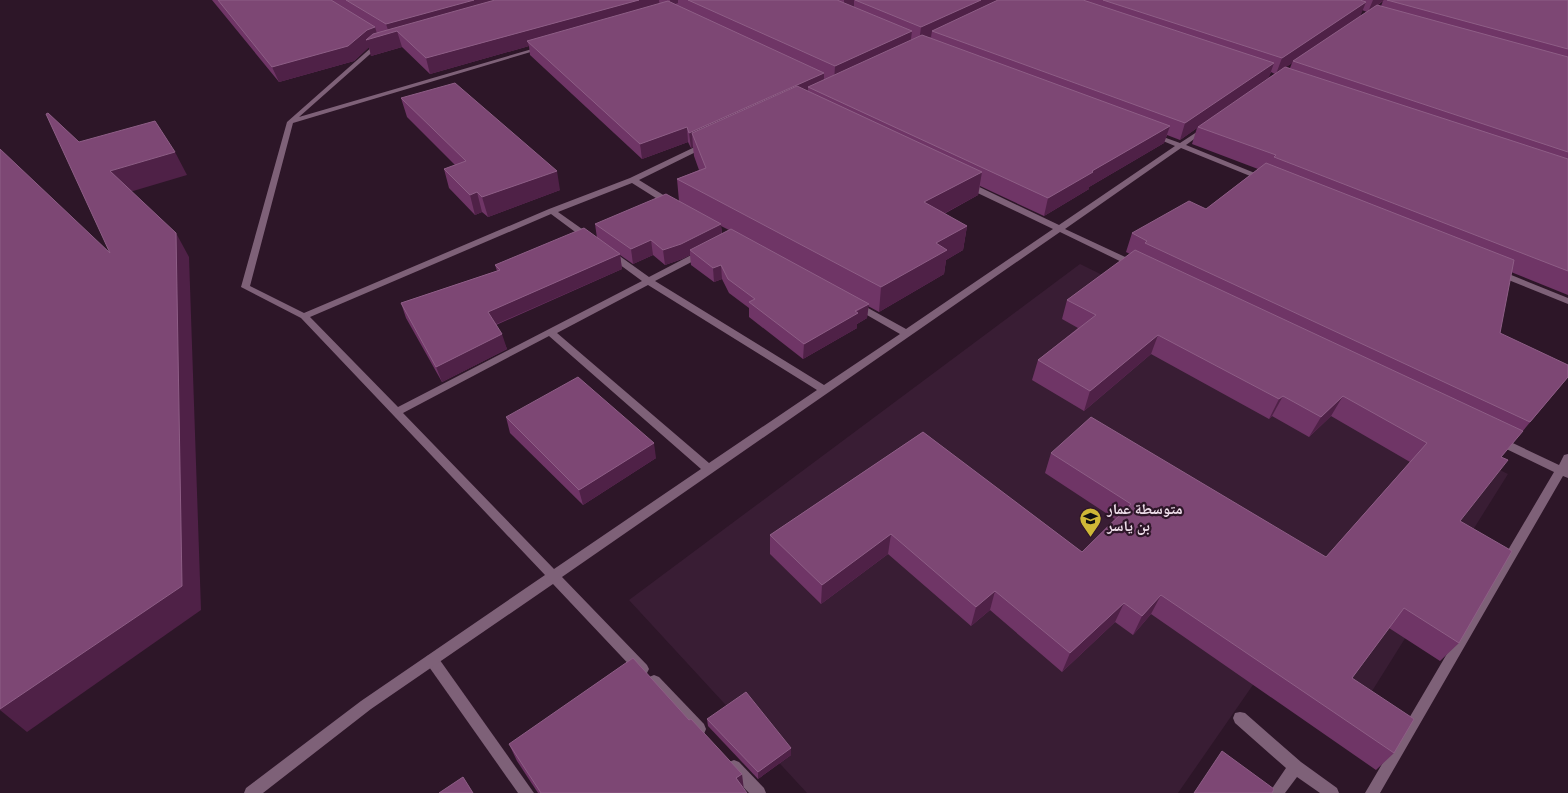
<svg xmlns="http://www.w3.org/2000/svg" width="1568" height="793" font-family="'Roboto Serif','Noto Naskh Arabic',serif">
<rect width="100%" height="100%" fill="#2d1628"/>
<path fill="#391d34" d="M1080 264 1508 474 1342 739 1257 679 1178 793H807L629 600Z"/>
<g fill="none" stroke-linecap="round" stroke-linejoin="round">
<path fill="#7e6178" fill-rule="evenodd" d="M432 654 437 656 534 793H518L427 664 425 660 427 656Z"/>
<g fill="#7e6178" fill-rule="evenodd">
<path d="M381 43 383 44V46L377 48 299 117 539 47 544 48 293 123 250 286 304 313 549 209 630 178 701 144 708 146 639 180 673 201V205H667L632 183 558 212 592 236V240H586L551 214 310 317 398 407 642 281 608 256V252H614L649 277 699 251H705V255L655 281 824 385 900 334 853 307 852 305 853 303H859L906 329 1053 229 965 187V183H971L1059 225 1175 146 1151 136V134H1155L1180 143 1206 126 1208 127V129L1186 145 1267 178 1266 180H1260L1181 148 1065 229 1136 262V266H1130L1060 232 562 577 647 665 649 669 647 673 642 675 637 673 553 584 371 709 263 793H244L246 788 361 701 545 575 301 318 241 287 287 122 373 46ZM648 285 817 390 709 463 557 333ZM549 336 701 469 554 569 403 413Z"/>
<path d="M1499 270 1568 298V304L1496 275 1495 273Z"/>
<path d="M1500 437 1559 465 1564 455 1568 454V478L1563 476 1380 793H1365L1554 472 1496 444 1495 441 1496 438Z"/>
<path d="M654 675 659 677 704 724 706 729 704 734 699 736 694 734 649 685 647 681 649 677Z"/>
<path d="M1240 712 1245 713 1301 762 1337 788 1339 793H1320L1297 777 1285 793H1269L1286 768 1235 723 1233 718 1235 713Z"/>
<path d="M734 760 739 762 764 788 766 793H749L729 772 727 767 729 762Z"/>
</g>
</g>
<g fill="#6f3566" fill-rule="evenodd">
<path d="M212 0H1568V295L1511 272 1500 333 1568 377 1501 457 1460 521 1459 643 1440 661 1389 628 1352 678 1394 753 1376 770 1151 614 1133 635 1115 622 1062 672 990 610 971 626 888 554 821 604 770 554V535L923 432 1082 552 1115 519 1045 473 1051 453 1326 557 1410 462 1331 416 1309 437 1272 416 1269 419 1151 354 1084 411 1032 380 1038 360 1078 328 1062 319 1067 300 1130 254 1126 252 1132 233 1206 209 1258 169 1192 144 1197 128 1180 140 1167 135 1164 143 1089 187V189L1044 216 980 186 978 195 944 214 967 226 963 250 946 260 944 274 879 312 868 306 867 318 857 324V328L803 359 749 317V308L729 293 722 279 714 282 691 265 690 255 682 259 665 265 653 255 633 264 620 255 622 269 496 325 507 349 442 382 406 318 401 303 497 271 495 265 597 238 595 224 679 201 677 179 699 170 694 156 693 147 691 148 688 142 642 159 530 55 529 46 430 74 402 47 371 56 369 47 354 61 279 82ZM1383 1 1381 6 1378 5ZM1362 10 1367 12 1360 16ZM1292 63 1290 68 1286 67ZM1271 72 1275 74 1268 78ZM721 226 729 230 722 234Z"/>
<path d="M401 98 560 190 488 217 482 212 475 215 449 188 444 169 455 165 407 117Z"/>
<path d="M506 417 656 458 583 505 510 433Z"/>
<path d="M707 719 791 755 758 779 708 726Z"/>
<path d="M509 744 743 789 747 793H538L517 761Z"/>
</g>
<g fill="#4f2147">
<path d="M474 0H528L397 31 402 47 371 56 369 47 354 61 279 82 272 67 367 30 375 27 378 37 389 33 386 24Z"/>
<path d="M639 0H659L660 10 527 41 529 46 430 74 426 58Z"/>
<path d="M670 0H678V3L670 6Z"/>
<path d="M844 0H854V7L844 11Z"/>
<path d="M981 0H1012L932 31 931 37 919 43 921 27Z"/>
<path d="M1373 0H1384L1368 12Z"/>
<path d="M1366 2 1360 17 1293 61 1292 63 1276 74 1282 58Z"/>
<path d="M912 31 910 47 834 82 835 66Z"/>
<path d="M1274 63 1268 80 1198 127 1197 128 1180 140 1185 123Z"/>
<path d="M824 73V87H808V94L692 133 693 147 691 148 689 133Z"/>
<path d="M1170 126 1164 143 1089 187V189L1044 216 1048 198 1092 171Z"/>
<path d="M687 127 688 142 642 159 640 144Z"/>
<path d="M175 152 187 175 123 194 110 171Z"/>
<path d="M557 171 560 190 488 217 482 197Z"/>
<path d="M982 172 978 195 921 226 924 202Z"/>
<path d="M477 192 482 212 475 215 470 195Z"/>
<path d="M721 224 722 238 690 250V255L682 259 665 265 663 250Z"/>
<path d="M967 226 963 250 946 260 944 274 879 312 881 287 936 243Z"/>
<path d="M176 233 189 257 201 610 27 732 0 710V709Z"/>
<path d="M651 240 653 255 633 264 631 249Z"/>
<path d="M620 254 622 269 492 326 488 312Z"/>
<path d="M721 265 722 279 714 282 713 268Z"/>
<path d="M869 304 867 318 857 324V328L803 359 804 344Z"/>
<path d="M502 334 507 349 442 382 436 367Z"/>
<path d="M1158 335 1151 354 1084 411 1090 391Z"/>
<path d="M1283 396 1272 416 1269 419 1279 399Z"/>
<path d="M1343 396 1331 416 1309 437 1321 417Z"/>
<path d="M654 443 656 458 583 505 579 490Z"/>
<path d="M891 534 888 554 821 604 822 585Z"/>
<path d="M995 591 990 610 971 626 976 607Z"/>
<path d="M1161 595 1151 614 1133 635 1142 616Z"/>
<path d="M1124 603 1115 622 1062 672 1070 653Z"/>
<path d="M791 748V755L758 779V772Z"/>
<path d="M742 774 744 790 736 778Z"/>
</g>
<g fill="#7d4774" stroke="#8e5e86">
<path d="M218 0H331L375 27 367 30 348 46 272 67Z"/>
<path d="M346 0H474L386 24Z"/>
<path d="M495 0H639L426 58 397 31 366 40 373 34Z"/>
<path d="M688 0H837L912 31 835 66Z"/>
<path d="M855 0H981L921 27Z"/>
<path d="M998 0H1083L1274 63 1185 123 932 31Z"/>
<path d="M1103 0H1360L1366 2 1282 58Z"/>
<path d="M1387 0H1568V49Z"/>
<path d="M668 1 824 73 689 133 687 127 640 144 527 41Z"/>
<path d="M1377 5 1568 57V152L1293 61Z"/>
<path d="M922 35 1170 126 1092 171 1093 172 1048 198 808 87Z"/>
<path d="M1285 67 1568 159V271L1274 157 1276 155 1198 127Z"/>
<path d="M455 83 557 171 482 197 477 192 470 195 444 169 466 161 401 98Z"/>
<path d="M797 86 982 172 924 202 967 226 936 243 947 250 881 287 677 179 706 168 692 133Z"/>
<path d="M48 113 79 142 155 121 175 152 110 171 176 233 182 586 0 709V149L110 253 46 114Z"/>
<path d="M1266 163 1514 260 1500 333 1568 365V377L1530 422 1145 243 1147 241 1132 233 1189 201 1206 209Z"/>
<path d="M666 194 721 224 681 244 663 250 651 240 631 249 595 224Z"/>
<path d="M584 228 620 254 488 312 502 334 436 367 401 303 500 270 495 265Z"/>
<path d="M731 229 869 304 855 311 858 313 804 344 749 302 755 299 728 279 721 265 713 268 690 250Z"/>
<path d="M1135 250 1523 431 1501 457 1508 460 1460 521 1512 551 1459 643 1404 608 1352 678 1414 719 1394 753 1161 595 1142 616 1124 603 1070 653 995 591 976 607 891 534 822 585 770 535 923 432 1082 552 1131 504 1051 453 1091 417 1326 557 1427 443 1343 396 1321 417 1283 396 1279 399 1158 335 1090 391 1038 360 1096 315 1067 300Z"/>
<path d="M578 377 654 443 579 490 506 417Z"/>
<path d="M633 658 689 720 691 719 742 774 736 778 747 793H541L509 744Z"/>
<path d="M746 692 791 748 758 772 707 719Z"/>
<path d="M1222 751 1274 789 1272 793H1194Z"/>
<path d="M463 777 473 793H439Z"/>
</g>
<defs>
<symbol id="school-pin" viewBox="-11 -11 22 30"><path d="M0 17L-7.5 6A9.5 9.5 0 1 1 7.5 6Z" fill="#cfb837" stroke="#2d1628"/><path d="M0-5L7-2L0 1L-7-2ZM-4 1L0 2.5L4 1V4Q0 6-4 4Z" fill="#111"/></symbol>
</defs>
<g fill-rule="evenodd">
<use href="#school-pin" x="1078" y="506" width="25" height="34"/>
</g>
<g text-anchor="middle" stroke-width="4.5" stroke-linejoin="round" paint-order="stroke">
<g font-size="15" font-weight="bold" fill="#ecdce8" stroke="#2d1628" text-anchor="start">
<text x="1107" y="514">متوسطة عمار<tspan x="1107" dy="17">بن ياسر</tspan></text>
</g>
</g>
</svg>
